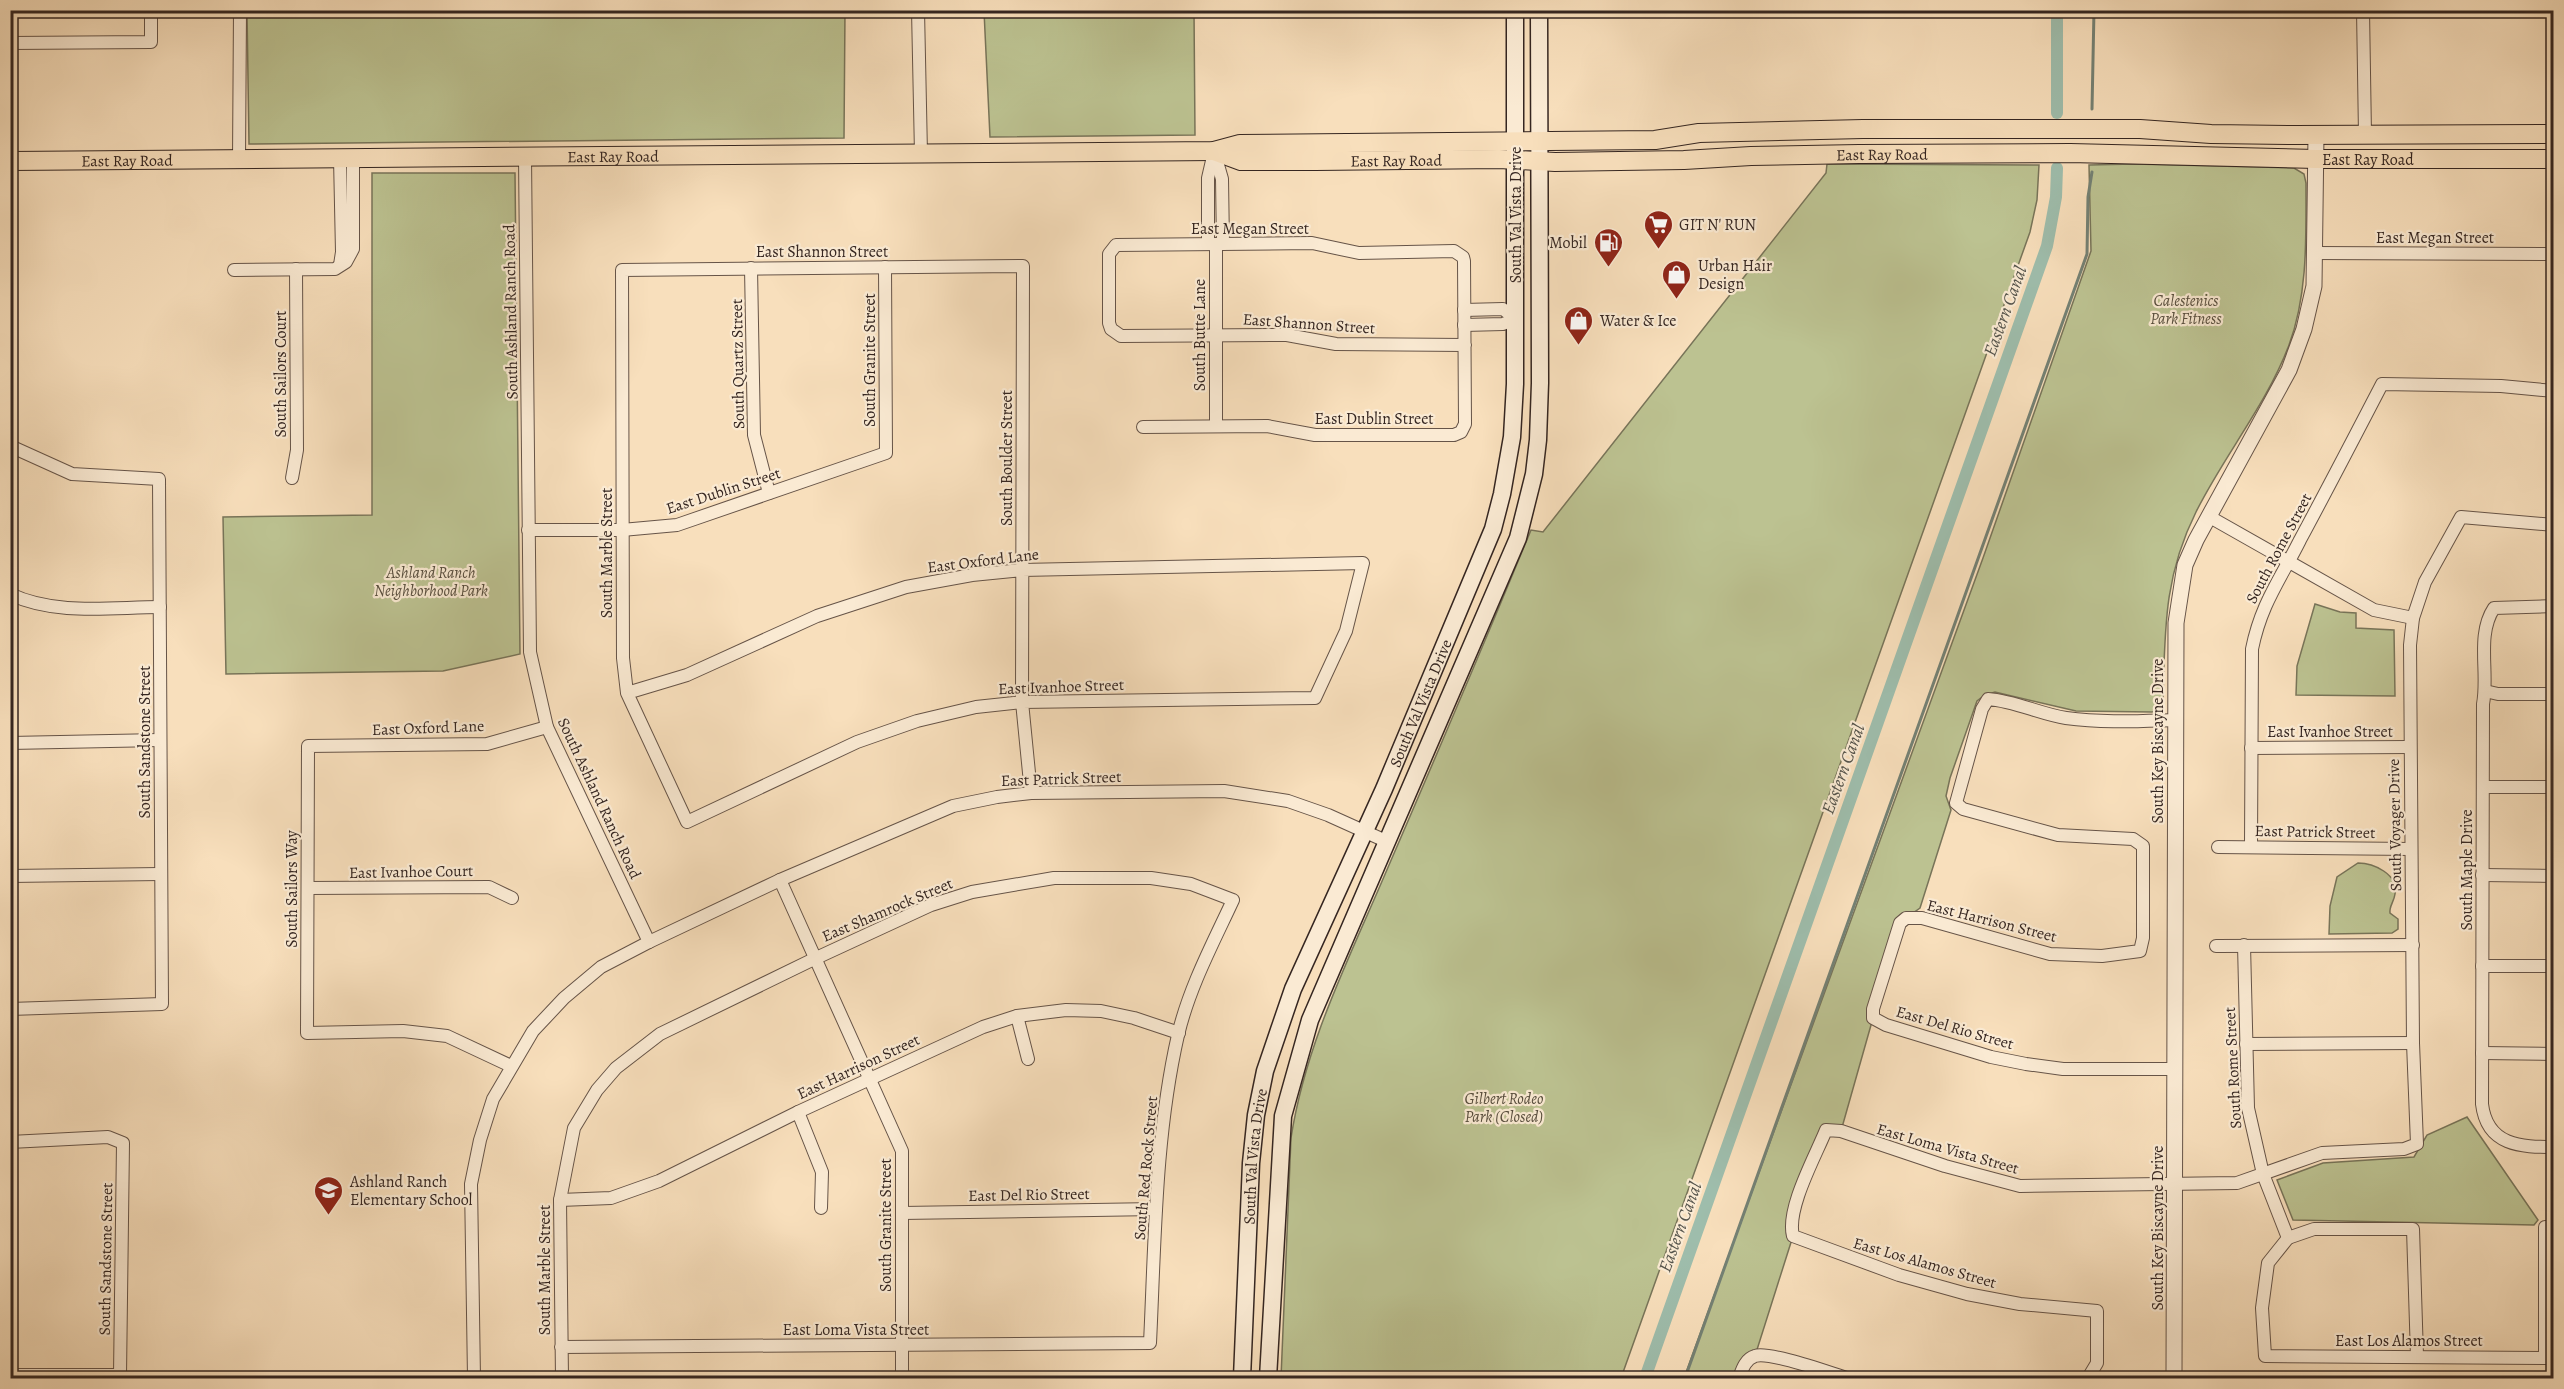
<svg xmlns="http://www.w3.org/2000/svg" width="2564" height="1389" font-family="Alegreya,serif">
<rect width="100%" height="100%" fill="#f8dfbc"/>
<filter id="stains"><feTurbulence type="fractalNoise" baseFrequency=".00333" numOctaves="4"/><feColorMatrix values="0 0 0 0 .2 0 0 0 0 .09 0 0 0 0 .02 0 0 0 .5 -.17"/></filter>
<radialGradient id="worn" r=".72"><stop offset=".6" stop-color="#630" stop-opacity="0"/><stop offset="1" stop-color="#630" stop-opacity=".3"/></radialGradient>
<g fill="#bcc291" stroke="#787459" stroke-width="1.5">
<path d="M247 11H845L844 138 249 144Z"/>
<path d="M984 11H1194L1195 135 990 137Z"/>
<path d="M1827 164 2039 165 2037 200 2030 232 1621 1378H1281L1291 1138C1306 1041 1351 955 1389 865 1437 754 1485 642 1531 530L1543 532 1826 173Z"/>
<path d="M2134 164 2294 168 2304 174 2306 183C2306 237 2308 294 2289 345 2267 404 2223 457 2196 512 2164 576 2165 629 2163 698 2161 706 2159 710 2152 712L2076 711 1995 692 1985 695 1977 701 1950 778 1946 796 1951 810 1920 908 1906 918 1873 1018 1841 1131 1826 1130 1796 1203 1793 1236 1755 1356 1739 1378H1684L1983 558 2091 251 2089 165Z"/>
<path d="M372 173H515L520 654 443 671 226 674 223 517 372 515Z"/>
<path d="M2315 604 2340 612 2356 613V628L2394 630 2395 696 2296 695 2297 666Z"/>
<path d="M2358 863C2373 863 2399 874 2395 894 2394 902 2389 906 2390 913L2398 919V929L2392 933 2329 934 2330 906 2337 877Z"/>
<path d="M2467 1117 2538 1220 2534 1225 2293 1220 2277 1180 2323 1163 2414 1157 2427 1135Z"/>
</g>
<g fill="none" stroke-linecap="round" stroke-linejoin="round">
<g stroke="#748174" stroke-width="3">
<path d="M2092 109 2094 10"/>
<path d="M1685 1378 2087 254 2088 197 2092 172"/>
</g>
<g stroke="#9ebdac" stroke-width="12">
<path d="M2057 113V10"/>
<path d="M1645 1378 2047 246 2056 197 2057 168"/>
</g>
<defs>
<g id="minor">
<path d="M918 10 921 154"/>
<path d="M2363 10 2365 135"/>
<path d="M10 43 151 42V10"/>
<path d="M1214 151 1222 179 1223 244"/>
<path d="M525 157 530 652 547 727 649 942"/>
<path d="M239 159 240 10"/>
<path d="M1208 244V178L1214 152"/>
<path d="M2315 253 2554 254"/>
<path d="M340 265 342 252 340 158"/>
<path d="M751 268 754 435 769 493"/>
<path d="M234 270 335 269 346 262 353 249V158"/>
<path d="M1464 310 1503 309 1515 319 1503 324 1464 325"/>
<path d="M1216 426V244"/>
<path d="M1143 427 1267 426 1315 435H1454L1461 432 1465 424 1464 261 1463 257 1454 251 1359 253 1312 243 1116 245 1109 254V323L1111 329 1121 336 1287 335 1336 344 1465 345"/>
<path d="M10 446 72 474 159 479 162 1004 10 1009"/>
<path d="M292 478 297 450 296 269"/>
<path d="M2208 516 2374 610 2413 618"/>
<path d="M528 530H622L677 525 886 453 885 267"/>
<path d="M10 594C56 616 112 607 160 607"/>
<path d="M2554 606 2494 608C2476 635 2489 673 2483 704L2482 1104C2487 1146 2521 1147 2554 1147"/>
<path d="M2485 691 2498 694H2554"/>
<path d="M627 693 687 675 817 616 906 587 972 575 1022 570 1363 563 1346 631 1315 698 1022 702 976 707 917 721 857 742 687 822 627 693 623 658 622 270 1023 266 1022 702 1031 793"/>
<path d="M10 743 160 740"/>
<path d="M2251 748 2409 747"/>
<path d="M2483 787H2554"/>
<path d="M2218 847 2411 849"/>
<path d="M2251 847 2252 649C2261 604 2280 580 2300 540 2328 488 2355 436 2382 384L2501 386 2554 391"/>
<path d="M2482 875 2554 876"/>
<path d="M10 876 160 874"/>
<path d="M780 880 902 1151V1378"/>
<path d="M308 888 489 887 512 898"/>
<path d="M2244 945 2248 1108 2263 1174 2288 1238"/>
<path d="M2216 946 2413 945"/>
<path d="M2482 966H2554"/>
<path d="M1017 1016 1028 1059"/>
<path d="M2246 1044 2413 1043"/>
<path d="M2482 1053 2554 1054"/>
<path d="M511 1066 447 1036 403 1031 307 1033 308 746 487 744 547 727"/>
<path d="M2174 1069H2063L2026 1064 1991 1057 1886 1025 1873 1018V1009L1900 923 1906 918H1922L2050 954 2102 956 2140 951 2143 938V846L2133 839 2058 835 1963 809 1956 803 1982 709 1988 699C2015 701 2040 714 2066 718 2102 723 2139 721 2175 720"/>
<path d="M798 1112 822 1172 821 1208"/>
<path d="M10 1142 108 1137 123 1143 120 1375H10"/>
<path d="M560 1200 611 1198 659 1181 798 1112 983 1027 1017 1016 1066 1010 1101 1011 1134 1018 1179 1033"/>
<path d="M902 1213 1156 1209"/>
<path d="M2288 1238 2268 1263 2262 1308 2265 1356 2554 1358"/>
<path d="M2288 1238 2314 1229H2413L2417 1356"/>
<path d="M561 1347 1150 1343C1155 1240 1155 1136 1178 1035 1189 988 1213 943 1233 900L1191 884 1151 878H1054L972 892 931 905 814 959 660 1034 616 1068 597 1090 574 1128 560 1200 562 1378"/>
<path d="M2545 1358V1227H2554"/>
<path d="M474 1378 471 1184 480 1140 493 1099 533 1031 564 998 601 967 649 942 780 880 953 806 997 797 1031 793 1224 791 1288 801 1328 815 1388 842"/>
<path d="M1739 1378C1742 1370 1745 1359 1755 1356 1769 1351 1830 1373 1847 1378"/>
<path d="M2088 1378 2097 1363V1311L2020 1304 1967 1294 1899 1275 1793 1236C1786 1209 1815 1157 1826 1130L1841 1131 1945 1166 2020 1186 2237 1183 2322 1153 2404 1149 2417 1144 2413 1043 2410 645 2413 618 2425 582 2461 517 2554 525"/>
</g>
<path id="tertiary" d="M2174 1378 2176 623 2185 565 2196 540 2289 370 2304 329 2314 286 2316 135"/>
<g id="secondary">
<path id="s1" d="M1242 1378 1251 1163 1256 1115 1265 1071 1293 989 1384 789 1493 529 1502 494 1512 437 1515 384V10"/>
<path d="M1268 1378 1283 1116 1310 1020 1518 538 1534 474 1538 440 1540 383 1539 10"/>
</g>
<g id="primary">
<path id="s2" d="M1214 151 1241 161H1315L1499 159 1555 162 1684 160 1751 156 1859 154 2070 153 2316 159H2554"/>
<path id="s3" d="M10 161 1214 151 1240 144 1655 140 1699 133 1863 129H2140L2211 134 2295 135 2554 134"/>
</g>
</defs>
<use href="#minor" stroke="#665448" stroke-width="14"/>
<use href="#tertiary" stroke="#665448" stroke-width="17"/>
<use href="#secondary" stroke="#352621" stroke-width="19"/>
<use href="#primary" stroke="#352621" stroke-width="20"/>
<use href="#minor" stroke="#faead3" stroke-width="12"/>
<use href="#tertiary" stroke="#faead3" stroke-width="15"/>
<use href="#secondary" stroke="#faead3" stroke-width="16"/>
<use href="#primary" stroke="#f8dfbc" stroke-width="18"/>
</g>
<defs>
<symbol id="supermarket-pin" viewBox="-11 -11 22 30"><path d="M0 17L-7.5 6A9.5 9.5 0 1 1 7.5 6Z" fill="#8f2418" stroke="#faead3"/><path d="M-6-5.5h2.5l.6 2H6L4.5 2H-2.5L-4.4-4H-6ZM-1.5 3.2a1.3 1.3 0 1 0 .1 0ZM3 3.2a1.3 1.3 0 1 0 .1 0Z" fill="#fff"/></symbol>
<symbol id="fuel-pin" viewBox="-11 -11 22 30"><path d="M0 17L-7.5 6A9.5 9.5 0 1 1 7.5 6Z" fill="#8f2418" stroke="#faead3"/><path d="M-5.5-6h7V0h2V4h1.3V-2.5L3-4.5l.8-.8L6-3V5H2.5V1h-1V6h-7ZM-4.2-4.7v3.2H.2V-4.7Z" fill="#fff"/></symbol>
<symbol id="shop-pin" viewBox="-11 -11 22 30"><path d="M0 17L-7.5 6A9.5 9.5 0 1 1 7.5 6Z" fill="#8f2418" stroke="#faead3"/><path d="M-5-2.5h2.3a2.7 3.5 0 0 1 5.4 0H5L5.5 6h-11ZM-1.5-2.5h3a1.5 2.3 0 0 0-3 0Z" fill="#fff"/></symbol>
<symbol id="school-pin" viewBox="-11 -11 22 30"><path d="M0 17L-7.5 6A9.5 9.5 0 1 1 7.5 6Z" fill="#8f2418" stroke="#faead3"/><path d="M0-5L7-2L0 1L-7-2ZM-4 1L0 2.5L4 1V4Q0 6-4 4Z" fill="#fff"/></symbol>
</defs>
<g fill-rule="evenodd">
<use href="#supermarket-pin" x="1642" y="208" width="33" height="45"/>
<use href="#fuel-pin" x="1592" y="226" width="33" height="45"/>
<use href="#shop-pin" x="1660" y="258" width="33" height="45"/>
<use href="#shop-pin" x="1562" y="304" width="33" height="45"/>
<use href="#school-pin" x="312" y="1174" width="33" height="45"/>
</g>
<g text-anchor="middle" stroke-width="4.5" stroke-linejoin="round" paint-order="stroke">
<g font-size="16" fill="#352621" stroke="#faead3">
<text dy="6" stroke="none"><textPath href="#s2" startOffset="670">East Ray Road</textPath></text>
<text dy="6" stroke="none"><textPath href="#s3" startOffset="603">East Ray Road</textPath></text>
<text dy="6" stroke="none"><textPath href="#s2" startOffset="1156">East Ray Road</textPath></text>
<text dy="6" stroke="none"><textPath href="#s3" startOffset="117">East Ray Road</textPath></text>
<text dy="6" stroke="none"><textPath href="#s2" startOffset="184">East Ray Road</textPath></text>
<text transform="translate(1515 215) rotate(-90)" y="6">South Val Vista Drive</text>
<text x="1250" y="234">East Megan Street</text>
<text x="2435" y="243">East Megan Street</text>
<text x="822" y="257">East Shannon Street</text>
<text transform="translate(510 312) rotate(-91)" y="6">South Ashland Ranch Road</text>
<text transform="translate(1309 323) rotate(4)" y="6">East Shannon Street</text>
<text transform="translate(1199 335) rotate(-90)" y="6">South Butte Lane</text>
<text transform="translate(869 360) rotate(-90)" y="6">South Granite Street</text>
<text transform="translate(737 364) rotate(-91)" y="6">South Quartz Street</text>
<text transform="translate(280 374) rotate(-90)" y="6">South Sailors Court</text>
<text x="1374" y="424">East Dublin Street</text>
<text transform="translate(1006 458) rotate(-90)" y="6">South Boulder Street</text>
<text transform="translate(723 490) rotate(-18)" y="6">East Dublin Street</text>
<text transform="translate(2278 548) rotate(-62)" y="6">South Rome Street</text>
<text transform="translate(606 553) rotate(-90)" y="6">South Marble Street</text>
<text transform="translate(983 560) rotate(-7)" y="6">East Oxford Lane</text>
<text transform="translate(1061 686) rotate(-2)" y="6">East Ivanhoe Street</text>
<text dy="6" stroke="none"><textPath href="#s1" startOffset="708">South Val Vista Drive</textPath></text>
<text transform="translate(428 727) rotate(-2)" y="6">East Oxford Lane</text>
<text x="2330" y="737">East Ivanhoe Street</text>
<text transform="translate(2157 741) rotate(-90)" y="6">South Key Biscayne Drive</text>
<text transform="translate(144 742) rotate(-90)" y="6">South Sandstone Street</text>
<text transform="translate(1061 778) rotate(-2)" y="6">East Patrick Street</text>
<text transform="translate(600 798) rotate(65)" y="6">South Ashland Ranch Road</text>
<text transform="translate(2394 825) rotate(-91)" y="6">South Voyager Drive</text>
<text transform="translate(2315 831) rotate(1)" y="6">East Patrick Street</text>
<text transform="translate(2466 870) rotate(-90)" y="6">South Maple Drive</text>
<text transform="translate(411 871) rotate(-1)" y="6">East Ivanhoe Court</text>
<text transform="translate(291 889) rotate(-90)" y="6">South Sailors Way</text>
<text transform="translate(887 909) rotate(-23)" y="6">East Shamrock Street</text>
<text transform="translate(1992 920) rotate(14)" y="6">East Harrison Street</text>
<text transform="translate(1955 1027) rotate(16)" y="6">East Del Rio Street</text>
<text transform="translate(858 1066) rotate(-25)" y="6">East Harrison Street</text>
<text transform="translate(2232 1068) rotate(-93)" y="6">South Rome Street</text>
<text transform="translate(1948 1148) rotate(16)" y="6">East Loma Vista Street</text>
<text dy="6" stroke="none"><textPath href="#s1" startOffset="222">South Val Vista Drive</textPath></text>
<text transform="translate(1145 1168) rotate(-85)" y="6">South Red Rock Street</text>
<text transform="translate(1029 1194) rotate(-1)" y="6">East Del Rio Street</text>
<text transform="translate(885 1225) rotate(-90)" y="6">South Granite Street</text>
<text transform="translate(2157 1228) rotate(-90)" y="6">South Key Biscayne Drive</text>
<text transform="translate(105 1259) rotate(-89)" y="6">South Sandstone Street</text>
<text transform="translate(1925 1262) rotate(16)" y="6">East Los Alamos Street</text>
<text transform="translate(544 1270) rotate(-90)" y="6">South Marble Street</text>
<text x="856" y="1335">East Loma Vista Street</text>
<text x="2409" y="1346">East Los Alamos Street</text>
</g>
<g font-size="16" fill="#352621" stroke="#faead3" text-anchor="start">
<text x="1679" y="230">GIT N' RUN</text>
<text x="1587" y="248" text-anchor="end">Mobil</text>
<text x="1698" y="271">Urban Hair<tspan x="1698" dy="18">Design</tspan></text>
<text x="1600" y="326">Water &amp; Ice</text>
<text x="350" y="1187">Ashland Ranch<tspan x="350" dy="18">Elementary School</tspan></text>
</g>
<g font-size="16" font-style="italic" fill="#574d3d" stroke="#faead3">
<text x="2186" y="306">Calestenics<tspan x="2186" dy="18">Park Fitness</tspan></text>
<text x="431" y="578">Ashland Ranch<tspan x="431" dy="18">Neighborhood Park</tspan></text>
<text x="1504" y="1104">Gilbert Rodeo<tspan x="1504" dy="18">Park (Closed)</tspan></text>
</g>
<g font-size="18" font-style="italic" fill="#54534b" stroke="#faead3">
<text transform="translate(2005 311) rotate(-70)" y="6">Eastern Canal</text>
<text transform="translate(1843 769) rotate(-70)" y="6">Eastern Canal</text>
<text transform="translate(1680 1227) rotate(-70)" y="6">Eastern Canal</text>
</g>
</g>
<rect width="2564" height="1389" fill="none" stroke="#f8dfbc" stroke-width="36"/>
<rect x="12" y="12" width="2540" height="1365" fill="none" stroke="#352621" stroke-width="3"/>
<rect x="18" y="18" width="2528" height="1353" fill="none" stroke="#352621" stroke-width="1.5"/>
<rect width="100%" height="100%" filter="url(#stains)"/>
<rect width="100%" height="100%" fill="url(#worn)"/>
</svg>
